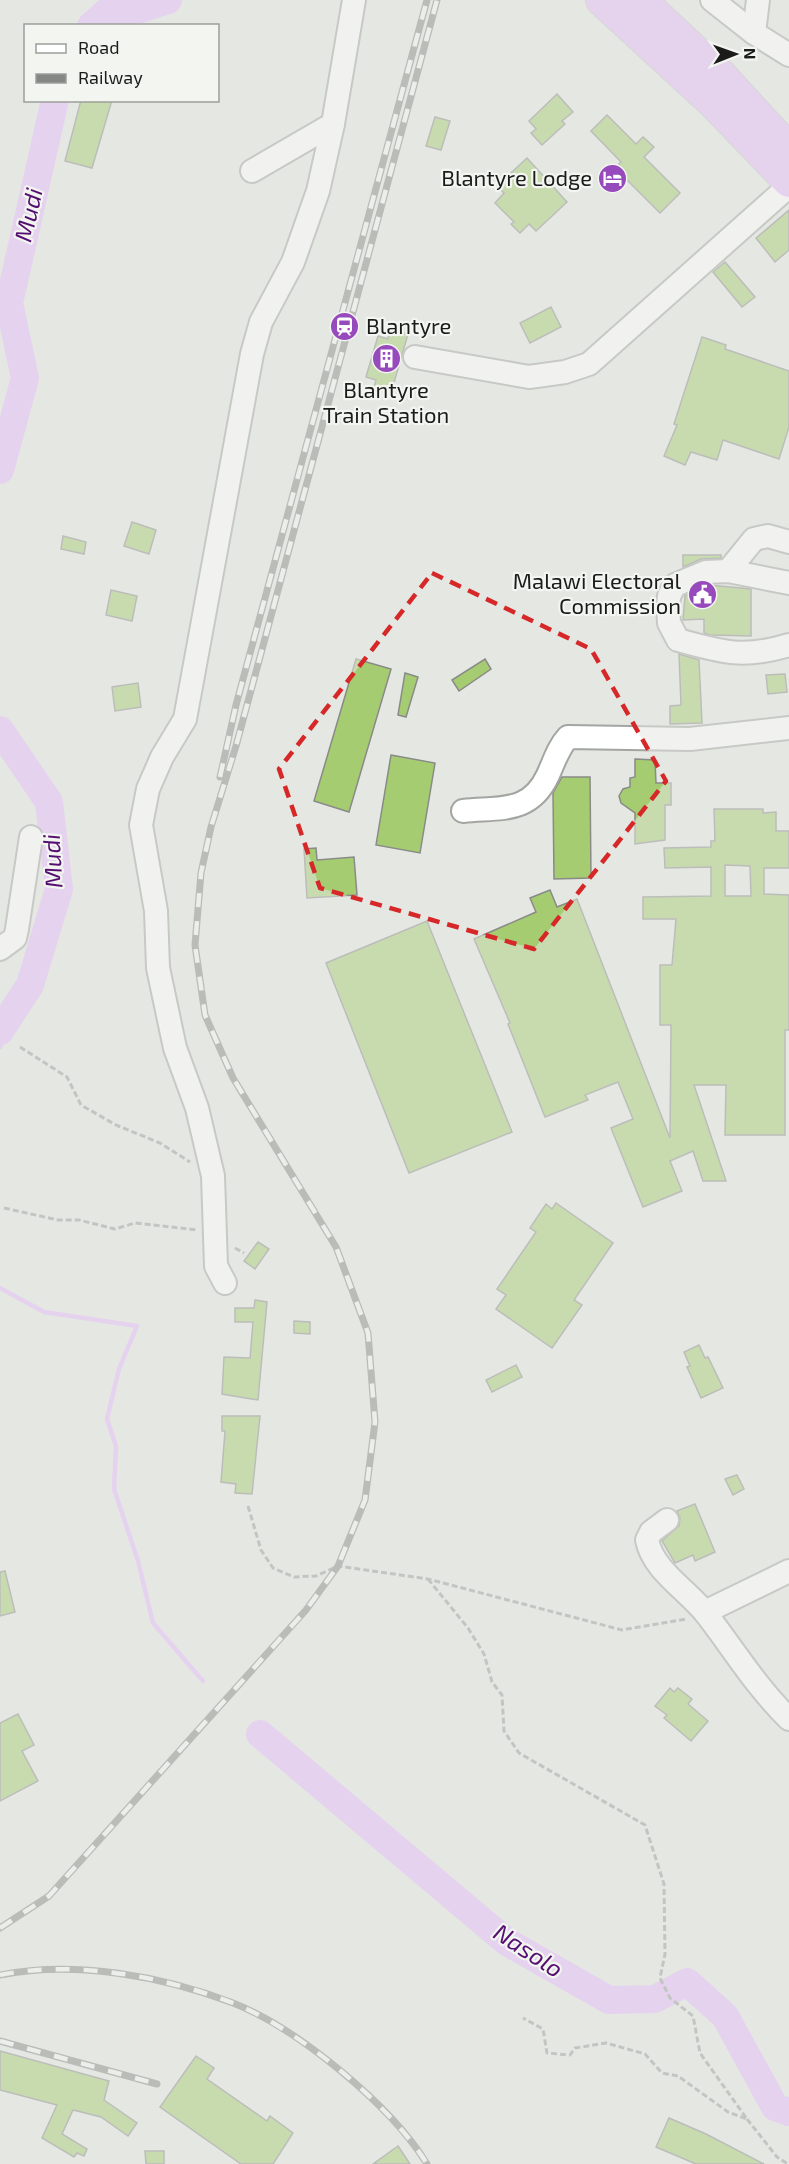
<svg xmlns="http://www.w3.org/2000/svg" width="789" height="2164" font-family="'Exo 2',sans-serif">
<rect width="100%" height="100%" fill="#e5e7e3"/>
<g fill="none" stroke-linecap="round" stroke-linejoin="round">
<g stroke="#e4b9fb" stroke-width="4.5">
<path d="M0 744 59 815 62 874 46 950 0 1047"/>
<path d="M0 1288 44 1312 137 1326 119 1369 107 1419 116 1446 114 1489 138 1561 153 1623 203 1681"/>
</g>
<g stroke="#e4b9fb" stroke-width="28">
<path d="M91 26 108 11 141 9 168 0"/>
<path d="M0 470 25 378 9 303 55 100"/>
<path d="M0 730 49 802 59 889 30 985 0 1031"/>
<path d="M260 1734 507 1942 609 2000 655 1999 687 1982 725 2016 775 2107 789 2112"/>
</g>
</g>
<g fill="#a5cc70" stroke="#898b87" stroke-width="1.5" fill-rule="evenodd">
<path d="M557 94 573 112 562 121 565 124 542 145 531 133 536 129 529 121Z"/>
<path d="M81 100H112L92 168 65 161Z"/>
<path d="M607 115 636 144 643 137 654 147 644 157 680 193 660 213 627 180 616 191 603 179 621 162 591 131Z"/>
<path d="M435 117 450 121 441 150 426 146Z"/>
<path d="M527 158 567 202 536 231 529 224 520 233 511 224 514 222 495 203 504 193 497 186Z"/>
<path d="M789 210V250L775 262 756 238Z"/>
<path d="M725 262 755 297 742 307 713 272Z"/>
<path d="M551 307 561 327 530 343 520 323Z"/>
<path d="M390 329 408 334 391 393 374 388 376 380 366 377 378 336 388 339Z"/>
<path d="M702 337 726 345 725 349 789 371V427L779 459 723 440 717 460 691 452 685 465 664 456 677 425 674 424Z"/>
<path d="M132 522 156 530 149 554 124 546Z"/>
<path d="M63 536 86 542 84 554 61 549Z"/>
<path d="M683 555H721V558L701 559 683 567Z"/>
<path d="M709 585 751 589V636L710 635 704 633V619L683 620 685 596Z"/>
<path d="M111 590 137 596 132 621 106 615Z"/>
<path d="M679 654 699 660 702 723 670 724V706L681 705Z"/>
<path d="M356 659 391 669 349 812 314 801Z"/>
<path d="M485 659 491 669 459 691 452 680Z"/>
<path d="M405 673 418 677 406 717 398 715Z"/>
<path d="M785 674 787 692 768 694 766 675Z"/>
<path d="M138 683 141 707 115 711 112 687Z"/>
<path d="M391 755 435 763 420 853 376 845Z"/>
<path d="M635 759 655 760 656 783H671V805H665V840L635 844V813L621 803 619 796 623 789 630 787V778L635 777Z"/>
<path d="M562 777H590L591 878 554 879 553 793Z"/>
<path d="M714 809H763V813L776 812V831H789V868H764V894L789 895V1030H785V1135H725L726 1085H694L726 1181H703L693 1151 670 1161 682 1191 643 1207 611 1128 633 1119 618 1082 585 1095 588 1100 545 1117 508 1024 510 1023 474 939 536 912 530 898 550 890 557 907 577 899 670 1138 671 1025H660V965H672L676 919H643V897L711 896V867L665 868 664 848 711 847V841H715ZM725 865 750 866 751 896H725Z"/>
<path d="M316 848 317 860 354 857 357 895 307 898 304 849Z"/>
<path d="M427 921 512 1132 409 1173 326 963Z"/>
<path d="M556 1203 613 1243 574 1300 582 1305 552 1348 496 1309 506 1295 497 1289 536 1232 530 1228 546 1204 552 1209Z"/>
<path d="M258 1242 269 1249 255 1269 244 1261Z"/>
<path d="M255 1300 267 1302 258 1400 222 1394 224 1357 250 1358 253 1322H235V1308H254Z"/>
<path d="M294 1321 310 1322V1334L294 1333Z"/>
<path d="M699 1345 705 1358 708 1357 723 1388 701 1398 687 1367 690 1366 684 1352Z"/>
<path d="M516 1365 522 1377 492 1392 486 1380Z"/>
<path d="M222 1416H260L252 1494 235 1493 236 1484 221 1482 225 1431H222Z"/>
<path d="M737 1475 744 1489 733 1495 725 1479Z"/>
<path d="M695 1504 715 1552 695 1561 693 1555 675 1563 662 1541 679 1526 680 1518 677 1511Z"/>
<path d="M5 1571 15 1612 0 1616V1572Z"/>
<path d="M670 1688 674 1692 678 1688 692 1699 688 1704 708 1721 691 1741 664 1718 667 1715 655 1706Z"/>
<path d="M18 1714 34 1745 22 1751 38 1781 0 1801V1723Z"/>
<path d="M0 2051 109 2081 104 2100 137 2123 128 2136 101 2117 73 2110 62 2134 87 2149 84 2156 77 2153 74 2157 42 2138 57 2105 0 2090Z"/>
<path d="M196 2056 214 2068 207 2079 267 2121 270 2116 293 2133 273 2164H241L160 2107Z"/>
<path d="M669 2118 706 2134 764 2164H696L656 2147Z"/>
<path d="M398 2146 410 2164H373Z"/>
<path d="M145 2151H164V2164H146Z"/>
</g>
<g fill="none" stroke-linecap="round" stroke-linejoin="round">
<defs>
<g id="minor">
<path d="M712 0 754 33 789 55"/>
<path d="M754 33 758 0"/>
<path d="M252 171 333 124"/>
<path d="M415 357 529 377 565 372 589 364 789 186"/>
<path d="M728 571 754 539 768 536 789 542"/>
<path d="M789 583 728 571 706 572 675 585 669 596 668 607 669 623 678 640C721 652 744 659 789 645"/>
<path d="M463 811C501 807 530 814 548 775 554 762 558 748 568 737L690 739 789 728"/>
<path d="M0 949 15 938 17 929 31 837"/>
<path d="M225 1283 216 1266 213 1176 197 1108 175 1048 158 968 156 911 141 825 148 789 162 757 185 719 252 354 261 322 293 262 318 191 333 124 354 0"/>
<path d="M667 1520 651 1532 647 1540C653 1571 689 1591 707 1615 734 1650 757 1688 789 1719"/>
<path d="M705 1612 789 1571"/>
</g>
<g id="highway">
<path d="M602 0 714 103 789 181"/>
<path d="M640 0 722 77 789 150"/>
</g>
</defs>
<use href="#minor" stroke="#a3a5a1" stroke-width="26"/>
<use href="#highway" stroke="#c4c4c3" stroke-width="34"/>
<g stroke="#9a9c99" stroke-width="3" stroke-dasharray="6 3" stroke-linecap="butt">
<path d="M20 1047 67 1077 81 1105 116 1125 160 1143 190 1162"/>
<path d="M4 1208 58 1220H79L115 1229 135 1223 198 1230"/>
<path d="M235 1248 244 1253"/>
<path d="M248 1506 261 1550 273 1568 294 1577 316 1576 338 1566 428 1579 622 1630 687 1619"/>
<path d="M428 1579 468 1628 484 1654 492 1682 502 1695 504 1731 519 1753 645 1825 664 1884 665 1954 660 1978 670 1998 693 2016 700 2053 747 2119 728 2112 678 2076 662 2073 645 2054 606 2043 575 2048 570 2055 547 2053 543 2029 523 2018"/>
<path d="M747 2119 777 2157 788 2164"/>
</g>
<use href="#minor" stroke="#fff" stroke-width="22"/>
<use href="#highway" stroke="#e4bafa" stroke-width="32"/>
<defs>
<g id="rail">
<path d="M220 777 236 705 427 0"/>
<path d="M0 1928 49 1896 306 1610 338 1566 365 1500 375 1422 368 1333 336 1247 233 1078 205 1015 195 945 201 873 211 827 236 746 437 0"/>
<path d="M0 1975C75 1960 162 1976 233 2003 297 2028 391 2105 427 2164"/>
<path d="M0 2041 157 2084"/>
</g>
</defs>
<use href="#rail" stroke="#868784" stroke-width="7"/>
<use href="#rail" stroke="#f2f5f0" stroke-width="4.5" stroke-dasharray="14" stroke-linecap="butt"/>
</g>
<path d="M0 0H789V2164H0ZM432 573 591 649 666 781 534 949 320 888 279 769Z" fill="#e5e7e3" fill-opacity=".55" fill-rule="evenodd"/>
<path fill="none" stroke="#d62828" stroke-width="4.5" stroke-dasharray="12 8" stroke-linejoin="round" d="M432 573 591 649 666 781 534 949 320 888 279 769Z"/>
<defs>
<symbol id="hotel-disc" viewBox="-11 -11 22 22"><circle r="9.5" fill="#974abb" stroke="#f2f5f0"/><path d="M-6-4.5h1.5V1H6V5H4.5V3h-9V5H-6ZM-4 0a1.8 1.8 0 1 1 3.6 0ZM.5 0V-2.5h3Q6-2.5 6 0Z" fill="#fff"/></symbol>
<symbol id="station-disc" viewBox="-11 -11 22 22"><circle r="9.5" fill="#974abb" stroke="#f2f5f0"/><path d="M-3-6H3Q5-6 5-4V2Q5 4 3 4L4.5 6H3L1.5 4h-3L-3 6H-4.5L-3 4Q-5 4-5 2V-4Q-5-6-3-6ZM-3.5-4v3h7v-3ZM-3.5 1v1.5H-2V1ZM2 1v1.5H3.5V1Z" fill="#fff"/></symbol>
<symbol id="building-disc" viewBox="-11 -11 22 22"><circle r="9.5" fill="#974abb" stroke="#f2f5f0"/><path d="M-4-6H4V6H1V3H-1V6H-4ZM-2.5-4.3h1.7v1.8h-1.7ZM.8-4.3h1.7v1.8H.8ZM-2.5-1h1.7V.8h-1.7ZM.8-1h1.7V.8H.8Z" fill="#fff"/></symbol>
<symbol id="civic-disc" viewBox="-11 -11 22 22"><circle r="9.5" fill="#974abb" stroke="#f2f5f0"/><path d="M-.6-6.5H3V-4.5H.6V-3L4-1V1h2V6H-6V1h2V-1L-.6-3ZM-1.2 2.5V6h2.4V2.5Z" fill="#fff"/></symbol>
</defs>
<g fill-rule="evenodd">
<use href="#hotel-disc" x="596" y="162" width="33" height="33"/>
<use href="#station-disc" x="328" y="310" width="33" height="33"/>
<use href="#building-disc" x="370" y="342" width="33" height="33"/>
<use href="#civic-disc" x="686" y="578" width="33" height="33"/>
</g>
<g text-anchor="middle" stroke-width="4.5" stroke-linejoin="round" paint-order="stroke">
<g font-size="22" fill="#1b1c1a" stroke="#f2f5f0" text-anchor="end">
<text x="592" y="186">Blantyre Lodge</text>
<text x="366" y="334" text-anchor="start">Blantyre</text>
<text x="386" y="398" text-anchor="middle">Blantyre<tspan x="386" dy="25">Train Station</tspan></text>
<text x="681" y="589">Malawi Electoral<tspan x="681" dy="25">Commission</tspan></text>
</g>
<g font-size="24" font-style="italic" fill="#550f71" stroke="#f2f5f0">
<text transform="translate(29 215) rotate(-77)" y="8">Mudi</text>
<text transform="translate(53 861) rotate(-93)" y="8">Mudi</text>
<text transform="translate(528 1951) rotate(33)" y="8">Nasolo</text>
</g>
</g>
<rect x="24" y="24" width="195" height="78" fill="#f2f5f0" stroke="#9c9e9a" stroke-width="1.5"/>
<rect x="36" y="44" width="30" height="9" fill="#ffffff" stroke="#9c9e9a" stroke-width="1.5"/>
<text x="78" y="54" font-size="18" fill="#1b1c1a">Road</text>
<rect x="36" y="74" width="30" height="9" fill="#868784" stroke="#9c9e9a" stroke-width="1.5"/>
<text x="78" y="84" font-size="18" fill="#1b1c1a">Railway</text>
<g transform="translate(735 54) rotate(89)" stroke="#f2f5f0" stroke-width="4.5" paint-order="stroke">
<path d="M0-4.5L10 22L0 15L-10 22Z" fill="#1b1c1a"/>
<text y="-9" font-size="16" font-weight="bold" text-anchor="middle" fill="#1b1c1a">N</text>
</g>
</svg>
